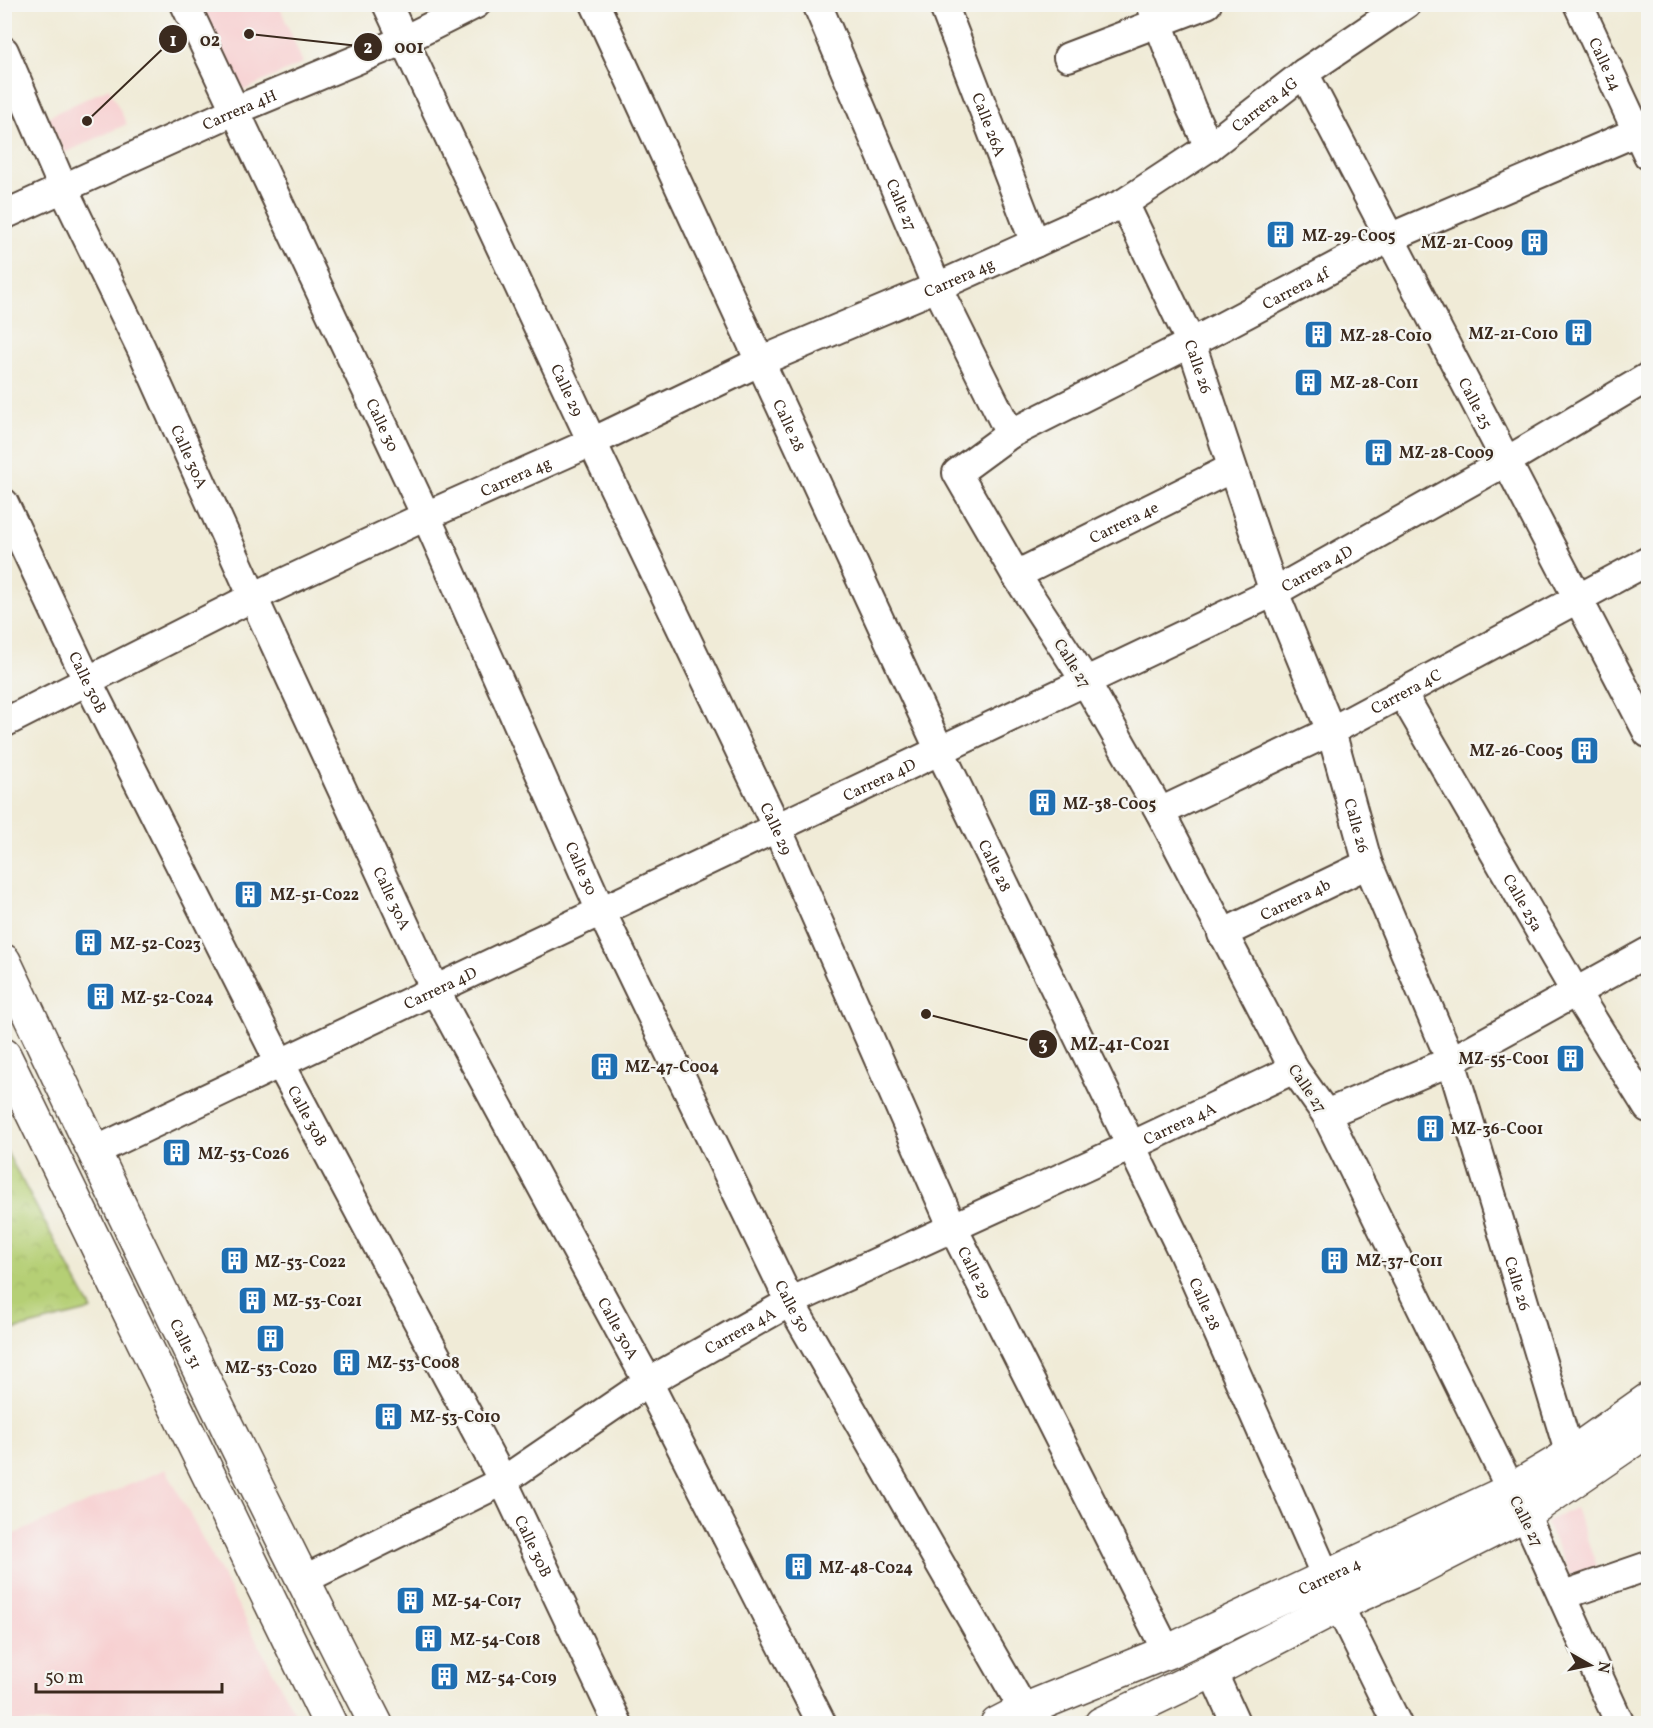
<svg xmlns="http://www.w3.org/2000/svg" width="1653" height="1728" font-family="Vollkorn,serif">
<defs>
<pattern id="park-crowns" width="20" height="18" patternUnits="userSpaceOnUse" patternTransform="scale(1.5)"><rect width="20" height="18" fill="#b5cf74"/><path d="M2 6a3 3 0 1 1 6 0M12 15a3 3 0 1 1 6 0" fill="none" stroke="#9db264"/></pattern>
</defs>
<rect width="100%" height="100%" fill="#f6f6f2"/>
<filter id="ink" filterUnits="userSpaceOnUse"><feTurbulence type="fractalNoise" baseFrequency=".0167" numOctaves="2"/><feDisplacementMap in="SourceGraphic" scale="12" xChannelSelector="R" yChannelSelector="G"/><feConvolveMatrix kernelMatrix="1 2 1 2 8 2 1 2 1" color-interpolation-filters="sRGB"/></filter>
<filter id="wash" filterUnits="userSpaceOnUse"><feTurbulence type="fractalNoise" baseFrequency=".008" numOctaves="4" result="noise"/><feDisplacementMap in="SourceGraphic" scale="24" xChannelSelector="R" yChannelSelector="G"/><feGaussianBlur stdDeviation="1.35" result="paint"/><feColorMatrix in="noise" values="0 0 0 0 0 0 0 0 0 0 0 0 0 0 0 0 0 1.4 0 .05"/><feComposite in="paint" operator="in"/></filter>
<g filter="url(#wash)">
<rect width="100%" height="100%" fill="#f0ebd7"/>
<g fill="#f7cfd0">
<path d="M194 5H279L303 63 234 95Z"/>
<path d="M109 88 127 124 65 153 47 117Z"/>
<path d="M166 1469 300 1723H5V1538Z"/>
<path d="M1575 1508 1597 1566 1571 1576 1546 1522Z"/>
</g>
<path fill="url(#park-crowns)" stroke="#787c49" stroke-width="1.5" d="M4 1147 92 1310 5 1332H4Z"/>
</g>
<g filter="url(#ink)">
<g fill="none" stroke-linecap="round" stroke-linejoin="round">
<defs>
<g id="minor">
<path id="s1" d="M185 4 426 516 601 911 790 1302 1024 1710"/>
<path id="s2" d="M387 4 592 442 777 828 953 1228 1167 1652"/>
<path id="s3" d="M595 4 940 751 1183 1253 1339 1606 1397 1724"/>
<path id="s4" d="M817 4 937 287 1010 434"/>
<path id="s5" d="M943 4 1035 243"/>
<path d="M1151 4 1191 108 1209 147"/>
<path id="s6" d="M1578 4 1648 155"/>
<path id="s7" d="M4 51 63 188 141 348 253 597 435 990 648 1382 822 1724"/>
<path d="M1068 57 1207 4"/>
<path id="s8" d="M1304 73 1648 733"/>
<path id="s9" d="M1124 203 1191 343 1274 592 1331 731 1368 864 1451 1061 1570 1455"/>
<path id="s10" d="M4 215 234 111 404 40 476 4"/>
<path id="s11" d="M4 503 87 680 280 1063 503 1481 618 1724"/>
<path id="s12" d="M1016 575 1232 468"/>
<path id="s13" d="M1402 693 1576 993 1648 1108"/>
<path id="s14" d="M4 723 253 597 426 516 592 442 761 361 937 287 1124 203 1209 147 1304 73 1406 4"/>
<path id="s15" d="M1160 812 1331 731 1648 561"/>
<path id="s16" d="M1222 934 1368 864"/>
<path d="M1326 1114 1451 1061 1648 952"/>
<path id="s17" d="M93 1152 1274 592 1507 461 1648 377"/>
<path id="s18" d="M303 1580 503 1481 648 1382 790 1302 1133 1145 1294 1069"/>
<path d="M1564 1595 1648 1566"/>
<path d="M1212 1671 1236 1724"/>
<path id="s19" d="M1620 1724 1525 1514 1511 1490 1326 1114 1294 1069 1160 812 1086 682 1016 575 957 473 1010 434 1191 343 1389 238 1648 127"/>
</g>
<g id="tertiary">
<path id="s20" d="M4 961C124 1217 247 1472 376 1724"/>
<path d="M4 1055 330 1724"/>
</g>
<g id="secondary">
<path id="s21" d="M997 1724 1024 1710 1167 1652 1511 1490 1570 1455 1648 1400"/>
<path d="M1101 1724 1212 1671 1355 1597 1411 1572 1525 1514 1648 1430"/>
</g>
</defs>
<use href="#minor" stroke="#56473a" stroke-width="32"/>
<use href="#tertiary" stroke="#56473a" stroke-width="36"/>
<use href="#secondary" stroke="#56473a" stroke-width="36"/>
<use href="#minor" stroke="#fff" stroke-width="28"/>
<use href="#tertiary" stroke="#fff" stroke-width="33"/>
<use href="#secondary" stroke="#fff" stroke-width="33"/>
</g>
</g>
<defs>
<symbol id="building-square" viewBox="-11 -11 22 22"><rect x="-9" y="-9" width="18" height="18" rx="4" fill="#1f6fb2" stroke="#f6f6f2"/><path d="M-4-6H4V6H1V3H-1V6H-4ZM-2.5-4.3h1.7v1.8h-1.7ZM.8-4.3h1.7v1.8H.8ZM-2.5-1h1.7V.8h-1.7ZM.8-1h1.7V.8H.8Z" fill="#fff"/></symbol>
</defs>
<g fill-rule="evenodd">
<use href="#building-square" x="1264" y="218" width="33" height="33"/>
<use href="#building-square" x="1518" y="226" width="33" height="33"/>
<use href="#building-square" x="1562" y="316" width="33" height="33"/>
<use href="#building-square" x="1302" y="318" width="33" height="33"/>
<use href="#building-square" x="1292" y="366" width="33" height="33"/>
<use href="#building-square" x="1362" y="436" width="33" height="33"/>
<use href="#building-square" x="1568" y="734" width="33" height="33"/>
<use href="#building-square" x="1026" y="786" width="33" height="33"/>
<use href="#building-square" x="232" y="878" width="33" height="33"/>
<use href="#building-square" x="72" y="926" width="33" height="33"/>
<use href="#building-square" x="84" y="980" width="33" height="33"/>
<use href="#building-square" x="1554" y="1042" width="33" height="33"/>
<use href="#building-square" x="588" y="1050" width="33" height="33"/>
<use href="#building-square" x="1414" y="1112" width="33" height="33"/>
<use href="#building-square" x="160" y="1136" width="33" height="33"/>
<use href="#building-square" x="1318" y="1244" width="33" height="33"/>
<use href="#building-square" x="218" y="1244" width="33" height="33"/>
<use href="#building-square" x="236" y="1284" width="33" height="33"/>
<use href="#building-square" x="254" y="1322" width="33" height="33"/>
<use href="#building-square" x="330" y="1346" width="33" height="33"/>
<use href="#building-square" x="372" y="1400" width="33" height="33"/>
<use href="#building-square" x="782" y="1550" width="33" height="33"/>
<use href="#building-square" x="394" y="1584" width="33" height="33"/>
<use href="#building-square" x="412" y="1622" width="33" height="33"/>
<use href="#building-square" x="428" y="1660" width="33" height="33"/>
</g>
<g text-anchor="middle" stroke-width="5" stroke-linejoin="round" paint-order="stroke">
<g font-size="16" fill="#3b2a1e" stroke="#f6f6f2">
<text dy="6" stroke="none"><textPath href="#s6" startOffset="66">Calle 24</textPath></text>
<text dy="6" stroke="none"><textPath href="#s14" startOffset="1407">Carrera 4G</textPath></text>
<text dy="6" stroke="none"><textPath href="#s10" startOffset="258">Carrera 4H</textPath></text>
<text dy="6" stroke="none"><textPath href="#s5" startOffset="129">Calle 26A</textPath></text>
<text dy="6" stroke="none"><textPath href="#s4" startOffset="218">Calle 27</textPath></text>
<text dy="6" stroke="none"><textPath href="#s14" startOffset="1054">Carrera 4g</textPath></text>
<text dy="6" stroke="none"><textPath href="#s19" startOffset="1804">Carrera 4f</textPath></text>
<text dy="6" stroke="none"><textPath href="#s9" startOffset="180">Calle 26</textPath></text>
<text dy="6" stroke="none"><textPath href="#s2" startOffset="426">Calle 29</textPath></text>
<text dy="6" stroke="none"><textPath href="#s8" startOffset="372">Calle 25</textPath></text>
<text dy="6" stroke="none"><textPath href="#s3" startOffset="464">Calle 28</textPath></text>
<text dy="6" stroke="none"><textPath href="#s1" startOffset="465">Calle 30</textPath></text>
<text dy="6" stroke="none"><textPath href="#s7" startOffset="446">Calle 30A</textPath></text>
<text dy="6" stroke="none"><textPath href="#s14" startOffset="568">Carrera 4g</textPath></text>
<text dy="6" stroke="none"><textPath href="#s12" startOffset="120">Carrera 4e</textPath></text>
<text dy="6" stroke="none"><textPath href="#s17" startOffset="1356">Carrera 4D</textPath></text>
<text transform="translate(1073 663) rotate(58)" y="6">Calle 27</text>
<text dy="6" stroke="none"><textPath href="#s11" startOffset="198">Calle 30B</textPath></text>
<text dy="6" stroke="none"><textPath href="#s15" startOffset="274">Carrera 4C</textPath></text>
<text dy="6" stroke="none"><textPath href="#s17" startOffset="870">Carrera 4D</textPath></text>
<text dy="6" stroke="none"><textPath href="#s9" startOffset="666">Calle 26</textPath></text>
<text dy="6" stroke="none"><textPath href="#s2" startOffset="912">Calle 29</textPath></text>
<text dy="6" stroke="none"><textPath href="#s3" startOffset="950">Calle 28</textPath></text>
<text dy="6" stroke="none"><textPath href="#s1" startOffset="951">Calle 30</textPath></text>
<text dy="6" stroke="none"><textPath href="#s7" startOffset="932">Calle 30A</textPath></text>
<text dy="6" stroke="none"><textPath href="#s16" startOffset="81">Carrera 4b</textPath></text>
<text dy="6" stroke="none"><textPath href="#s13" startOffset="242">Calle 25a</textPath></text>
<text dy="6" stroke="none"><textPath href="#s17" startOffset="384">Carrera 4D</textPath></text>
<text transform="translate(1308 1088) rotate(56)" y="6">Calle 27</text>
<text dy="6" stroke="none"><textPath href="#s11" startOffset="684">Calle 30B</textPath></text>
<text dy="6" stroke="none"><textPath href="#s18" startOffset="990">Carrera 4A</textPath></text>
<text dy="6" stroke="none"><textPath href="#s2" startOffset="1398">Calle 29</textPath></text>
<text dy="6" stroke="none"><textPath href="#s9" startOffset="1152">Calle 26</textPath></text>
<text dy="6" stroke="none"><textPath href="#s3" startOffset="1436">Calle 28</textPath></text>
<text dy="6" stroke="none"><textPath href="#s1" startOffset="1437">Calle 30</textPath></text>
<text dy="6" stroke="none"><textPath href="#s7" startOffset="1418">Calle 30A</textPath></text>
<text dy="6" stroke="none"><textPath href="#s18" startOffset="504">Carrera 4A</textPath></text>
<text dy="6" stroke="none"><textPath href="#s20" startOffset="424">Calle 31</textPath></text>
<text transform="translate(1527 1521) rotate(63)" y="6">Calle 27</text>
<text dy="6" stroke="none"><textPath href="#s11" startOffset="1170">Calle 30B</textPath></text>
<text dy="6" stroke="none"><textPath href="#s21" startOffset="364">Carrera 4</textPath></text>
</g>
<g font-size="16" font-weight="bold" fill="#3b2a1e" stroke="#f6f6f2" text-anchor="start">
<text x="1302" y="241">MZ-29-C005</text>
<text x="1513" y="248" text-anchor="end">MZ-21-C009</text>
<text x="1558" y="339" text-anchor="end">MZ-21-C010</text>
<text x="1340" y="341">MZ-28-C010</text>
<text x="1330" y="388">MZ-28-C011</text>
<text x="1399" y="458">MZ-28-C009</text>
<text x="1563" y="756" text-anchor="end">MZ-26-C005</text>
<text x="1063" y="809">MZ-38-C005</text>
<text x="270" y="900">MZ-51-C022</text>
<text x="110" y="949">MZ-52-C023</text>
<text x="121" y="1003">MZ-52-C024</text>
<text x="1549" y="1064" text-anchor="end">MZ-55-C001</text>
<text x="625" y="1072">MZ-47-C004</text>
<text x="1451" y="1134">MZ-36-C001</text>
<text x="198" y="1159">MZ-53-C026</text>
<text x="1356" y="1266">MZ-37-C011</text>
<text x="255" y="1267">MZ-53-C022</text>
<text x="273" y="1306">MZ-53-C021</text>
<text x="367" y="1368">MZ-53-C008</text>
<text x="271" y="1373" text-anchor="middle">MZ-53-C020</text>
<text x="410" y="1422">MZ-53-C010</text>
<text x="819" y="1573">MZ-48-C024</text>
<text x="432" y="1606">MZ-54-C017</text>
<text x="450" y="1645">MZ-54-C018</text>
<text x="466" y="1683">MZ-54-C019</text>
</g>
</g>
<path fill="none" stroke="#3b2a1e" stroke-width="2" d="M87 121L173 39M249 34L368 47M926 1014L1043 1044"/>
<g fill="#3b2a1e" stroke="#f6f6f2" stroke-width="2">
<circle cx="87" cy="121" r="6"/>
<circle cx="249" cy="34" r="6"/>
<circle cx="926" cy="1014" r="6"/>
<circle cx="173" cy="39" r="15"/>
<circle cx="368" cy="47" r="15"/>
<circle cx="1043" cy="1044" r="15"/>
</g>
<g font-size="18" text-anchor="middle" font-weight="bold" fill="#fff">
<text x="173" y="46">1</text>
<text x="368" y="53">2</text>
<text x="1043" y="1050">3</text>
</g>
<g font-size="18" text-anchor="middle" font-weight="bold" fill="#3b2a1e" stroke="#f6f6f2" stroke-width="5" stroke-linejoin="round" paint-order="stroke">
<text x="210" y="46">02</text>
<text x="409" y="53">001</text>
<text x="1120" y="1050">MZ-41-C021</text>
</g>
<rect width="1653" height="1728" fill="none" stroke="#f6f6f2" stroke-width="24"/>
<g transform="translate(1590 1665) rotate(99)" stroke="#f6f6f2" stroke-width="4.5" paint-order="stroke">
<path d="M0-4.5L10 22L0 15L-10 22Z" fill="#3b2a1e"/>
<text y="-9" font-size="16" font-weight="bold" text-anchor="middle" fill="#3b2a1e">N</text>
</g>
<path d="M36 1683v9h186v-9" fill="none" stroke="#3b2a1e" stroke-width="3"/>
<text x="45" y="1683" font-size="18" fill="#3b2a1e" stroke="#f6f6f2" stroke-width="4.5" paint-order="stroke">50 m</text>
</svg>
